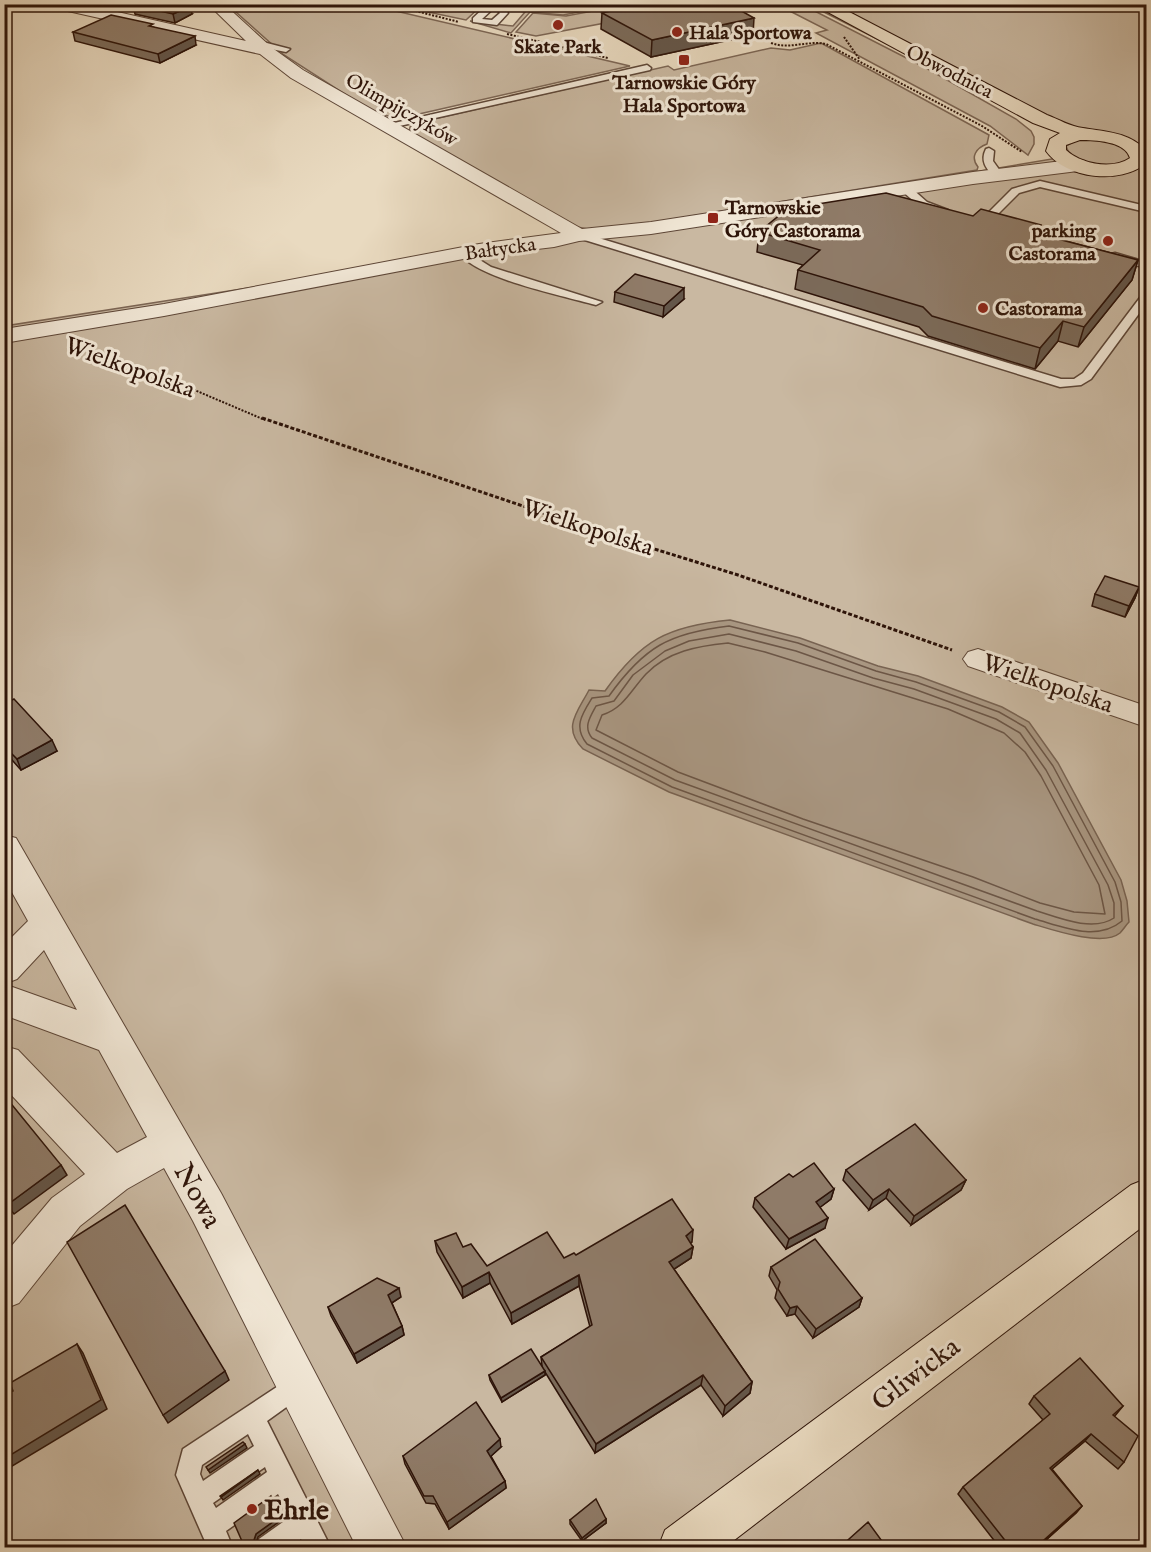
<svg xmlns="http://www.w3.org/2000/svg" width="1151" height="1552" font-family="'IM FELL English',serif">
<rect width="100%" height="100%" fill="#e9dac0"/>
<filter id="stains"><feTurbulence type="fractalNoise" baseFrequency=".00333" numOctaves="4"/><feColorMatrix values="0 0 0 0 .2 0 0 0 0 .09 0 0 0 0 .02 0 0 0 .5 -.17"/></filter>
<radialGradient id="worn" r=".72"><stop offset=".6" stop-color="#630" stop-opacity="0"/><stop offset="1" stop-color="#630" stop-opacity=".3"/></radialGradient>
<g fill="#c9b8a1" stroke="#7c6655" stroke-width="1.5">
<path d="M228 5H370L630 66 419 114C400 118 388 118 371 111L284 55Z"/>
<path d="M394 5H482L466 20Z"/>
<path d="M503 5 615 4 616 5 563 15 530 12 511 33 470 21 513 26 525 12 508 9Z"/>
<path d="M778 5H803L926 68 1016 119 1031 131 1034 137V144L1028 155 990 126 816 33 827 30Z"/>
<path d="M810 5H1146V1547H5V326L765 207 1070 156 1066 146 1077 140Z"/>
<path d="M609 8 626 19 536 36 516 32 533 13 566 16Z"/>
<path d="M821 43 989 135 987 144C976 148 970 157 978 167L977 170 599 231 577 227 409 135 410 127 416 123 668 66 674 70 771 48 790 50Z"/>
</g>
<path fill="#a99782" stroke="#786352" stroke-width="1.5" d="M730 620 800 638 878 666 918 676 1002 707 1029 722 1058 763 1121 880 1127 901 1129 922C1126 925 1123 930 1120 933 1103 947 1053 930 1033 924L669 792 583 749C562 727 577 713 589 690L605 691C641 640 668 626 730 620Z"/>
<g fill="none" stroke-linecap="round" stroke-linejoin="round">
<g stroke="#6c5646" stroke-width="1.5">
<path d="M729 626 798 643 876 671 916 682 999 712 1025 727 1053 766 1115 882 1121 902 1122 921C1097 942 1063 927 1035 919L672 787 587 744C573 727 582 714 592 698L609 696C644 647 669 633 729 626Z"/>
<path d="M729 634 796 651 873 678 914 689 996 719 1020 733 1046 770 1108 885 1114 903V918C1093 932 1059 918 1037 911L675 780 592 738C583 727 590 717 596 706L614 701 633 675 665 651 689 641Z"/>
<path d="M728 643 765 652 948 709 1004 733 1025 752 1041 776 1099 885 1105 914 1074 912 1040 903 973 877 803 819 678 772 596 730 602 715C624 708 631 690 646 674 668 651 698 646 728 643Z"/>
</g>
<defs>
<g id="service">
<path d="M488 4H502L508 13 497 25 473 22V18ZM495 7 500 13 492 20 482 19Z"/>
<path d="M259 41 290 49 286 52 256 46 255 44Z"/>
<path d="M647 65 651 68 650 70 386 129 381 126Z"/>
<path d="M989 148 994 151 993 161 1003 175 1001 177H995C986 169 980 161 986 149Z"/>
<path d="M1040 181 1146 206V212L1040 187 1019 193 990 222 981 220 1012 189Z"/>
<path d="M901 186H909L927 202 948 210 943 213 919 206 901 190Z"/>
<path d="M579 232 1061 379H1074L1083 373 1142 295 1146 294V304L1091 379 1081 385 1060 387 575 237V233Z"/>
<path d="M464 250 491 267 602 302 596 305 592 304C560 295 477 278 459 253Z"/>
<path d="M1115 253 1146 262V268L1111 258V254Z"/>
<path d="M298 1373 306 1377 310 1385 306 1393 267 1421 331 1548H305L301 1539 290 1548H256L259 1539 290 1517 278 1494 226 1531 233 1548H208L176 1475 183 1449ZM248 1434 254 1446 203 1481 200 1474 202 1465ZM265 1467 267 1472 216 1508 213 1503Z"/>
</g>
<g id="minor">
<path d="M52 4H82L246 41 208 4H224L271 47 303 70 582 229 651 222 973 172 1078 159 1085 161 1087 165 1085 169 1078 171 973 184 651 234 579 241 554 247 479 256 164 316 4 343V329L164 304 479 244 561 233 291 78 260 54 59 9Z"/>
<path d="M978 649 1146 706V727L968 666 963 659 968 652Z"/>
<path d="M4 835 16 838 221 1193 407 1548H357L193 1221 164 1168 127 1189 80 1226 19 1303 4 1309V1255L52 1198 85 1174 4 1087V1046L18 1050 117 1153 147 1137 99 1050 4 1015V984L77 1010 44 950 17 979 4 984V945L28 921 4 878Z"/>
</g>
<path id="primary" d="M1146 1179V1224L724 1548H658L665 1530 1131 1185Z"/>
<path id="trunk" d="M813 4H834L1047 115C1058 119 1071 127 1083 128 1107 132 1128 132 1146 150V163C1121 185 1066 179 1046 151L1050 139 1060 133 1033 123ZM1080 140C1095 140 1125 141 1130 158 1112 170 1081 164 1066 150V145Z"/>
</defs>
<use href="#service" stroke="#5d4637" stroke-width="3"/>
<use href="#minor" stroke="#5d4637" stroke-width="2"/>
<use href="#primary" stroke="#2e1409" stroke-width="2"/>
<use href="#trunk" stroke="#2e1409" stroke-width="2"/>
<g stroke="#2e1409" stroke-width="2" stroke-dasharray="2 1.5" stroke-linecap="butt">
<path d="M388 4 459 22"/>
<path d="M789 4 801 11"/>
<path d="M750 31 764 39"/>
<path d="M507 34 608 58"/>
<path d="M844 37 860 60"/>
<path d="M771 43C790 50 807 40 826 44L982 126 1022 152"/>
<path d="M75 346 171 380 265 420"/>
</g>
<path stroke="#2e1409" stroke-width="3" stroke-dasharray="4 2" stroke-linecap="butt" d="M262 418 603 533 738 575 952 650"/>
<use href="#service" fill="#f1e7d6" fill-rule="evenodd"/>
<use href="#minor" fill="#f1e7d6" fill-rule="evenodd"/>
<use href="#primary" fill="#e9dac0" fill-rule="evenodd"/>
<use href="#trunk" fill="#e9dac0" fill-rule="evenodd"/>
</g>
<g fill="#7b6a59" stroke="#2e1409" stroke-width="1.5">
<path d="M133 5 192 14 175 23 135 14Z"/>
<path d="M602 13 753 35 651 57 601 29Z"/>
<path d="M153 27 196 45 160 63 75 41 73 32Z"/>
<path d="M759 232 1039 234 1138 260 1132 280 1078 347 1058 341 1035 369 928 336 919 327 795 289 798 270 803 265 757 252Z"/>
<path d="M615 292 684 299 663 317 614 302Z"/>
<path d="M1139 587 1135 598 1125 617 1092 606 1095 594Z"/>
<path d="M4 704 57 751 21 770 4 751Z"/>
<path d="M846 1170 966 1180 961 1190 911 1225 886 1198 869 1210 843 1180Z"/>
<path d="M793 1177 834 1189 831 1199 820 1207 825 1228 786 1249 753 1207 755 1198Z"/>
<path d="M435 1241 463 1247 487 1266 564 1258 576 1255 692 1242 690 1243 693 1247 691 1258 674 1269 752 1382 750 1393 723 1416 701 1385 595 1453 545 1372V1375L502 1402 490 1380 489 1375 542 1366 541 1357 590 1327 579 1286 512 1324 490 1283 463 1298 437 1252Z"/>
<path d="M771 1267 862 1298 859 1307 813 1338 795 1314 787 1316 775 1298 777 1290 769 1276Z"/>
<path d="M401 1297 392 1303 402 1326 404 1335 357 1363 331 1316 328 1307Z"/>
<path d="M1034 1396 1123 1406 1114 1417 1124 1462 1118 1469 1085 1441 1052 1469 1082 1506 1076 1513 1037 1548H1000L958 1494 963 1487 1043 1420 1029 1404Z"/>
<path d="M501 1447 491 1456 505 1481 506 1488 449 1529 435 1504 426 1503 405 1464 403 1456Z"/>
<path d="M606 1519V1523L582 1541 570 1524V1520Z"/>
</g>
<g fill="#645649" stroke="#2e1409" stroke-width="1.5">
<path d="M4 4H19L5 11Z"/>
<path d="M191 6 192 14 175 23 173 14Z"/>
<path d="M754 18 753 35 651 57 652 40Z"/>
<path d="M195 36 196 45 160 63 158 54Z"/>
<path d="M1041 225 1037 244 1035 233Z"/>
<path d="M1138 260 1132 280 1078 347 1084 327Z"/>
<path d="M684 288V299L663 317 664 306Z"/>
<path d="M1063 321 1058 341 1035 369 1040 348Z"/>
<path d="M1139 587 1135 598 1125 617 1129 606Z"/>
<path d="M52 740 57 751 21 770 17 759Z"/>
<path d="M61 1165 67 1175 14 1214 7 1205Z"/>
<path d="M966 1180 961 1190 911 1225 914 1216Z"/>
<path d="M834 1189 831 1199 814 1212 816 1202Z"/>
<path d="M889 1189 886 1198 869 1210 873 1200Z"/>
<path d="M828 1218 825 1228 786 1249 789 1239Z"/>
<path d="M693 1230 692 1242 684 1247 686 1236Z"/>
<path d="M693 1247 691 1258 668 1273 669 1262Z"/>
<path d="M489 1272 490 1283 463 1298 462 1287Z"/>
<path d="M579 1275V1286L512 1324 511 1313Z"/>
<path d="M399 1288 401 1297 390 1304 388 1295Z"/>
<path d="M862 1298 859 1307 813 1338 816 1329Z"/>
<path d="M797 1306 795 1314 787 1316 790 1308Z"/>
<path d="M402 1326 404 1335 357 1363 354 1354Z"/>
<path d="M77 1344 83 1353 107 1409 4 1471V1459Z"/>
<path d="M225 1371 229 1380 168 1423 163 1415Z"/>
<path d="M545 1371V1375L502 1402 501 1398Z"/>
<path d="M703 1375 701 1385 595 1453 596 1444Z"/>
<path d="M752 1382 750 1393 723 1416 725 1406Z"/>
<path d="M1091 1434 1085 1441 1045 1475 1050 1468Z"/>
<path d="M500 1439 501 1447 489 1458 487 1451Z"/>
<path d="M245 1444 247 1448 210 1473 208 1470Z"/>
<path d="M258 1470 260 1474 223 1500 221 1497Z"/>
<path d="M505 1481 506 1488 449 1529 447 1522Z"/>
<path d="M1082 1506 1076 1513 1037 1548H1035Z"/>
<path d="M281 1516 283 1519 258 1537 255 1548 252 1546 256 1534Z"/>
<path d="M606 1519V1523L582 1541V1538Z"/>
</g>
<g fill="#8f7b68" stroke="#2e1409" stroke-width="1.5">
<path d="M135 4H186L191 6 173 14 133 5Z"/>
<path d="M642 4H729L754 18 652 40 602 13Z"/>
<path d="M111 15 153 24 149 26 195 36 158 54 73 32Z"/>
<path d="M886 193 973 216 981 209 1041 225 1035 233 1138 260 1084 327 1063 321 1040 348 932 316 923 307 798 270 820 250 759 232 787 209Z"/>
<path d="M635 274 684 288 664 306 615 292Z"/>
<path d="M1105 576 1139 587 1129 606 1095 594Z"/>
<path d="M14 699 52 740 17 759 4 746V704Z"/>
<path d="M4 1095 61 1165 7 1205 4 1201Z"/>
<path d="M915 1124 966 1180 914 1216 889 1189 873 1200 846 1170Z"/>
<path d="M814 1163 834 1189 816 1202 828 1218 789 1239 755 1198 789 1174 793 1177Z"/>
<path d="M672 1199 693 1230 686 1236 693 1247 669 1262 752 1382 725 1406 703 1375 596 1444 541 1357 592 1325 579 1275 511 1313 489 1272 462 1287 435 1241 456 1233 463 1247 471 1244 487 1266 547 1232 564 1258 574 1253 576 1255Z"/>
<path d="M125 1205 225 1371 163 1415 67 1242Z"/>
<path d="M815 1239 862 1298 816 1329 797 1306 790 1308 778 1289 780 1282 771 1267Z"/>
<path d="M377 1278 399 1288 388 1295 402 1326 354 1354 328 1307Z"/>
<path d="M77 1344 101 1400 4 1459V1396L13 1391 10 1383Z"/>
<path d="M531 1349 545 1371 501 1398 489 1375Z"/>
<path d="M1080 1358 1123 1406 1113 1415 1138 1436 1124 1462 1091 1434 1050 1468 1082 1506 1035 1548H1011L963 1487 1050 1414 1034 1396Z"/>
<path d="M476 1402 500 1439 487 1451 505 1481 447 1522 433 1496H424L403 1456Z"/>
<path d="M243 1442 245 1444 208 1470 206 1467Z"/>
<path d="M258 1470 221 1497 220 1496Z"/>
<path d="M271 1496 281 1516 256 1534 252 1546 288 1547 295 1542 297 1548H245L234 1523Z"/>
<path d="M596 1499 606 1519 582 1538 570 1520Z"/>
<path d="M868 1522 887 1548H839Z"/>
</g>
<g fill="#8f2418" stroke="#f1e7d6" stroke-width="2">
<circle cx="558" cy="25" r="6"/>
<circle cx="677" cy="32" r="6"/>
<rect x="678" y="54" width="12" height="12" rx="3"/>
<rect x="707" y="212" width="12" height="12" rx="3"/>
<circle cx="1108" cy="241" r="6"/>
<circle cx="983" cy="308" r="6"/>
<circle cx="252" cy="1509" r="6"/>
</g>
<g text-anchor="middle" stroke-width="6" stroke-linejoin="round" paint-order="stroke">
<g font-size="20" font-weight="bold" fill="#2e1409" stroke="#f1e7d6" text-anchor="start">
<text x="689" y="39">Hala Sportowa</text>
<text x="558" y="53" text-anchor="middle">Skate Park</text>
<text x="684" y="89" text-anchor="middle">Tarnowskie Góry<tspan x="684" dy="23">Hala Sportowa</tspan></text>
<text x="725" y="214">Tarnowskie<tspan x="725" dy="23">Góry Castorama</tspan></text>
<text x="1096" y="237" text-anchor="end">parking<tspan x="1096" dy="23">Castorama</tspan></text>
<text x="995" y="315">Castorama</text>
</g>
<g font-size="20" fill="#2e1409" stroke="#f1e7d6">
<text transform="translate(950 71) rotate(27)" y="7">Obwodnica</text>
<text transform="translate(402 109) rotate(30)" y="7">Olimpijczyków</text>
<text transform="translate(500 248) rotate(-8)" y="7">Bałtycka</text>
</g>
<g font-size="24" fill="#2e1409" stroke="#f1e7d6">
<text transform="translate(130 367) rotate(20)" y="8">Wielkopolska</text>
<text transform="translate(588 527) rotate(18)" y="8">Wielkopolska</text>
<text transform="translate(1048 683) rotate(19)" y="8">Wielkopolska</text>
</g>
<g font-size="28" fill="#2e1409" stroke="#f1e7d6">
<text transform="translate(199 1195) rotate(61)" y="10">Nowa</text>
<text transform="translate(915 1373) rotate(-37)" y="10">Gliwicka</text>
</g>
<g font-size="28" font-weight="bold" fill="#2e1409" stroke="#f1e7d6" text-anchor="start">
<text x="264" y="1519">Ehrle</text>
</g>
</g>
<rect width="1151" height="1552" fill="none" stroke="#e9dac0" stroke-width="24"/>
<rect x="6" y="6" width="1139" height="1540" fill="none" stroke="#2e1409" stroke-width="3"/>
<rect x="12" y="12" width="1127" height="1528" fill="none" stroke="#2e1409" stroke-width="1.5"/>
<rect width="100%" height="100%" filter="url(#stains)"/>
<rect width="100%" height="100%" fill="url(#worn)"/>
</svg>
